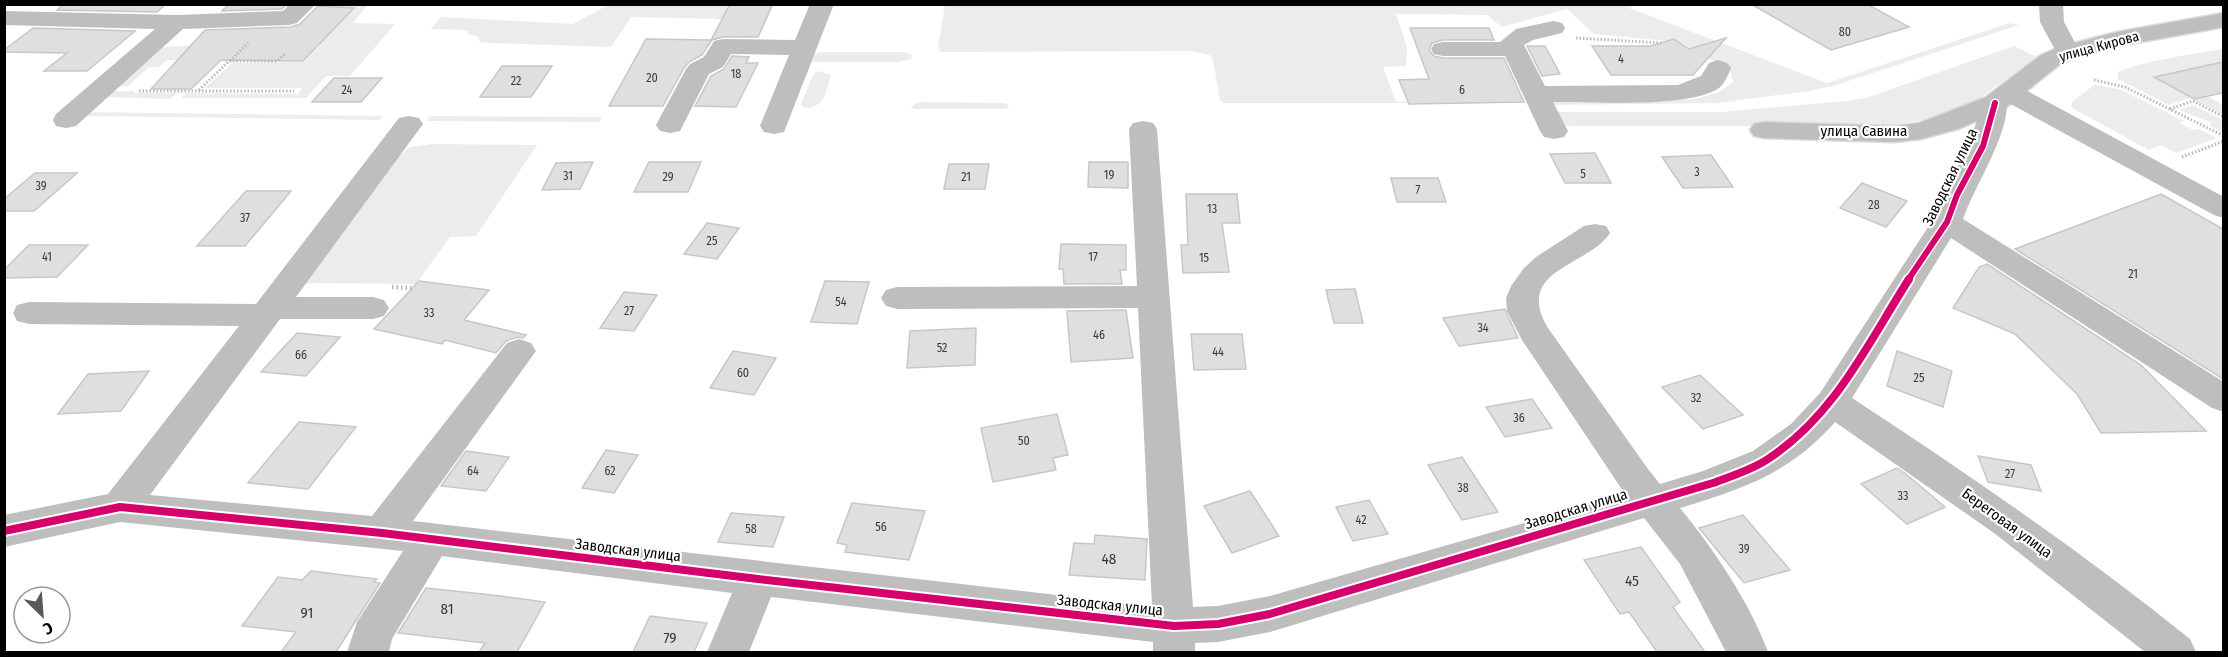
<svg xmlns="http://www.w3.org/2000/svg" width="2228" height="657" font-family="'Fira Sans Condensed',sans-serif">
<rect width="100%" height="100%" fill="#fff"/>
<g fill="#ececec">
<path d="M1639 4 1629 8 1827 83 2010 23 2019 25 1833 86 1810 91 1717 103 1549 105 1552 102 1696 99 1719 92 1733 82 1731 72 1724 67 1674 39 1667 41 1594 34 1567 9 1502 27 1487 15 1396 14 1407 47 1406 66 1383 67 1396 102 1408 101V103H1224L1220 100 1213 60 1210 55 1190 51 941 52 938 47 945 5Z"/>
<path d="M608 5H730L722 19 631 17 611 47 489 43 480 42 477 36 469 35 467 30 431 29 441 17 573 24Z"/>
<path d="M342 6H367L353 23 395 24 350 76H326L306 98H181L186 93 298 94 302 88H205L232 63 304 62 321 44 275 42 294 24 325 23Z"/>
<path d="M246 43 228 60H167L159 67H149L128 86H119L164 47Z"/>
<path d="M2014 46 2041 59 2000 83 1972 104 1934 118 1885 126H1570L1563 125 1557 112H1721L1846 101 1866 98Z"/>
<path d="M2223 49V63L2215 64 2223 70V77L2220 75 2204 77 2189 69 2155 77 2194 99 2208 96 2223 105V115L2190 98 2169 105 2118 79V72C2151 59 2188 55 2223 49Z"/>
<path d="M825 52H904L912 55 911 59 898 62H812L808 59 817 53Z"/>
<path d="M818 71 831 75C826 91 825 108 805 108L801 105 802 102 813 75Z"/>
<path d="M2094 85 2119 89 2184 121 2179 123 2193 130 2199 129 2217 138 2176 153 2161 145 2149 150 2072 108V102Z"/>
<path d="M114 91H134L135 93H177L171 99 107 97Z"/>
<path d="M918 102 1005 103 1009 105 1008 108 1000 109H914L911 107Z"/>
<path d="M2193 105 2223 120V133L2209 125 2212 123 2179 110Z"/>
<path d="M84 112 383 116 379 120 84 116Z"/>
<path d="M430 116 602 117 599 122 426 121Z"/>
<path d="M432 144 537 145 476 236 450 237 416 284 304 283 398 157 410 147Z"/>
</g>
<g fill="#dfdfdf" stroke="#c7c7c7" stroke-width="1.5">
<path d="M64 4H166L157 12 57 10Z"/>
<path d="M730 4H773L758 37H723L712 40 702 55 689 62 684 68 663 106H609L646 39 711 40Z"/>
<path d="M1751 4H1867L1909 27 1831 50Z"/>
<path d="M228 5H286L282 9 222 11Z"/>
<path d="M318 6 354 8 303 61 221 60 191 89H151L205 30 290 27 299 25Z"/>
<path d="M33 28 135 31 87 71H44L67 53 4 52V50Z"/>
<path d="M1410 28H1489L1494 40H1443L1432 43 1429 50 1434 56 1443 58H1504L1524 102 1409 104 1399 80 1429 79Z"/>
<path d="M1726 38 1693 75H1611L1592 46H1651L1674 39 1689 49Z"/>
<path d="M1527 46H1545L1560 74 1542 76Z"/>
<path d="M732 56 749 57 746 63H758L736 107 695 106 711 76 724 69Z"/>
<path d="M2223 62V93L2194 99 2154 77Z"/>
<path d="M502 66H552L531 97H480Z"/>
<path d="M334 78H382L361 102H312Z"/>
<path d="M1595 153 1611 183H1565L1550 154Z"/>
<path d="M1711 155 1733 187 1683 188 1662 157Z"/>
<path d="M593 162 580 189 542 190 556 163Z"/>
<path d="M649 162H701L688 192H634Z"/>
<path d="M1089 162H1128V188L1088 187Z"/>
<path d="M949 164H989L985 189H944Z"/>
<path d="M35 173H77L34 211H4V199Z"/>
<path d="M1391 178H1438L1446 202H1397Z"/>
<path d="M1862 183 1907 201 1886 227 1840 208Z"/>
<path d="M246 191H291L245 246H197Z"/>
<path d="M1186 194H1237L1240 223H1222L1229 272 1183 273 1181 245H1188Z"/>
<path d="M2161 194 2223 229V379L2015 249Z"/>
<path d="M707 223 739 228 717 259 684 254Z"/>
<path d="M1061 244 1126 245V270H1120L1122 284H1064L1063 269H1059Z"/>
<path d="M29 245H88L57 277 4 278V270Z"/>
<path d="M1987 264 2141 365 2206 431 2101 433 2077 394 2015 334 1953 308 1979 267Z"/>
<path d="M419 281 489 290 464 320 526 335 523 338 518 337 506 341 496 353 445 340 442 344 374 329Z"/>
<path d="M825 281 869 282 857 324 811 322Z"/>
<path d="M1355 289 1363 323H1334L1326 290Z"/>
<path d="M624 292 657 295 634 331 600 328Z"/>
<path d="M1505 309 1518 338 1459 346 1443 318Z"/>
<path d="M1126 310 1133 358 1071 362 1067 311Z"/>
<path d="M976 328 975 365 907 368 910 331Z"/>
<path d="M297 333 340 337 306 376 261 372Z"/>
<path d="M1191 334H1242L1246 369 1194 370Z"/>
<path d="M733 351 776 358 754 395 710 388Z"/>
<path d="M1897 351 1952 371 1943 407 1887 386Z"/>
<path d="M149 371 121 411 58 414 88 374Z"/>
<path d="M1700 375 1743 415 1703 429 1662 387Z"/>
<path d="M1532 399 1552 428 1505 437 1486 407Z"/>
<path d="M1057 414 1068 455 1053 458 1056 470 993 482 981 428Z"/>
<path d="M299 422 356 427 308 489 248 483Z"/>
<path d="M606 450 638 455 614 493 582 488Z"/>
<path d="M466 451 509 457 486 491 441 486Z"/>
<path d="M1978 456 2031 465 2041 491 1988 482Z"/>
<path d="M1462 457 1498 512 1462 520 1428 465Z"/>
<path d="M1897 468 1906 474 1945 507 1907 524 1861 484Z"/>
<path d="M1250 491 1279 536 1232 553 1204 506Z"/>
<path d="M1369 500 1388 534 1353 541 1336 507Z"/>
<path d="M852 503 925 511 909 560 845 552 847 545 837 543Z"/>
<path d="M731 513 784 517 773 547 718 542Z"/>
<path d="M1743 515 1790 570 1744 583 1699 528Z"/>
<path d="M1095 535 1147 539 1145 580 1069 575 1074 543 1094 544Z"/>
<path d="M1641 547 1680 602 1673 607 1705 652H1657L1629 612 1620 614 1584 560Z"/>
<path d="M311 571 377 579 374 582 380 583 336 652H281L296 632 242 626 278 577 302 580Z"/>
<path d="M426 588 492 595 545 602 517 652H479L485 643 398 633Z"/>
<path d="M650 616 707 623 694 652H633Z"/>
</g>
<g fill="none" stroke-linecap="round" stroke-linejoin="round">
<defs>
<path id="major" d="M2224 13V27L2119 46 2077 57 2059 65 2004 109 1958 129 1921 139 1895 142 1764 138 1754 136 1750 130 1754 124 1764 122 1895 126 1919 123 1986 97 2041 55 2059 47 2117 32Z"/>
</defs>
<use href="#major" stroke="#dbdbdb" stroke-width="3"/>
<g stroke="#b9b9b9" stroke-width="3" stroke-dasharray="1.5 2" stroke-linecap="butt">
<path d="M1576 38 1662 43"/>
<path d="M230 61 248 43"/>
<path d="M2094 80 2125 87 2224 136"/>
<path d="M199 90 229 61H277L285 54"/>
<path d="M139 91H294"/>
<path d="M2170 109 2193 101 2224 117"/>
<path d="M2182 157 2224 141"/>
</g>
<path stroke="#b9b9b9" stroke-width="4.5" stroke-dasharray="1.5 3" stroke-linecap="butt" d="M392 287 412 288"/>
<g fill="#bebebe" fill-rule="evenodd">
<path d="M290 4H316L297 23 289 25 183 29 76 126 66 128 56 126 53 120 56 114 155 29 4 25V11L177 15 283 11Z"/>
<path d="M810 4H834L784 132 774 134 764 132 760 126 789 55 731 54 723 67 709 74 680 131 670 133 660 131 656 125 686 69 690 64 704 57 714 41 723 39 795 40Z"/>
<path d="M2039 4H2063L2064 22 2080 52 2077 57 2068 59 2059 57 2040 22Z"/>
<path d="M1553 21 1562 23 1565 28 1562 33 1533 40 1524 45 1545 86 1678 85 1701 76 1709 63 1718 60 1727 63 1731 68C1728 75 1725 83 1719 88 1688 109 1592 101 1553 102L1568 131 1564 137 1554 139 1544 137 1540 131 1505 56H1443L1434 54 1431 49 1434 44 1443 42H1500L1516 29Z"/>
<path d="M2009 84 2018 86 2224 197V218L2214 215 2007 102C2008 137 1975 185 1963 219L2224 382V412L2212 408 1951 238 1852 398C1968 474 2082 552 2190 639L2196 652H2145L1994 533 1835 422C1789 474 1744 488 1680 508 1713 548 1750 603 1768 652H1726L1680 564 1644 518 1270 632 1218 642 1195 643V652H1153V642L771 597 749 652H707L732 593 442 556 392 639 389 652H347L357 622 403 551 120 522 4 547V515L108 494 239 326 29 324 17 321 13 313 17 305 29 302 256 304 399 118 409 116 419 118 423 124 296 297H373L384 300 389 308 384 316 373 319H280L150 495 372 516 507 343 519 339 531 343 536 351 413 521 1152 606 1138 308 897 309 886 306 881 298 886 290 897 287 1137 286 1129 129 1133 123 1143 121 1153 123 1157 129 1193 607 1218 606 1270 596 1625 494 1522 340 1507 311 1506 298 1511 286 1524 268 1536 257 1584 226 1595 224 1606 226 1610 233C1588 267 1513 269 1548 328L1648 469 1660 484 1703 471 1753 451 1791 424 1820 393 1932 221 1942 195 1969 146 1982 103 1986 97 1999 96 1996 92 2000 86Z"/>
</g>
<use href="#major" fill="#bebebe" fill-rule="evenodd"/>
<defs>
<path id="cycleway-far1" d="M1908 280 1947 222 1957 195 1983 146 1995 103"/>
<path id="cycleway" d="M4 531 120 507 382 533 758 579 1174 626 1218 624 1270 614 1713 483C1731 476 1752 470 1768 459 1835 415 1867 345 1909 279"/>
</defs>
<use href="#cycleway-far1" stroke="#fff" stroke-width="9"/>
<use href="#cycleway" stroke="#fff" stroke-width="12"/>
<use href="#cycleway-far1" stroke="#d6006c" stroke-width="6"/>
<use href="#cycleway" stroke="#d6006c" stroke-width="8"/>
</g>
<g text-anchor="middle" stroke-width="4.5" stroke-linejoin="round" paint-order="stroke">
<g font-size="12" fill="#383838">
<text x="1845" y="36">80</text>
<text x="1621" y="63">4</text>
<text x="736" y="78">18</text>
<text x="652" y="82">20</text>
<text x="516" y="85">22</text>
<text x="347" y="94">24</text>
<text x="1462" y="94">6</text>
<text x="1697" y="176">3</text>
<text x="1583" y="178">5</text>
<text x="1109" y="179">19</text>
<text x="568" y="180">31</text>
<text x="668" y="181">29</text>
<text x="966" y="181">21</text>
<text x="41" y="190">39</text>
<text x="1418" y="194">7</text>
<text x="1874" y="209">28</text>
<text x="1212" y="213">13</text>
<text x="245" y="222">37</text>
<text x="712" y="245">25</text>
<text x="47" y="261">41</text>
<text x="1093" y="261">17</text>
<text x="1204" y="262">15</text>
<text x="2133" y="278">21</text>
<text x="841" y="306">54</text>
<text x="629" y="315">27</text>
<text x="429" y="317">33</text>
<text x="1483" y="332">34</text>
<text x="1099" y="339">46</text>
<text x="942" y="352">52</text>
<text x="1218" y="356">44</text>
<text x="301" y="359">66</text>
<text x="743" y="377">60</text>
<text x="1919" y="382">25</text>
<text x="1696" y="402">32</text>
<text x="1519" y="422">36</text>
<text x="1024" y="445">50</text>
<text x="473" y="475">64</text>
<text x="610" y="475">62</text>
<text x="2010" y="478">27</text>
<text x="1463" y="492">38</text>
<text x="1903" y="500">33</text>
<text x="1361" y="524">42</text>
<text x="881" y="531">56</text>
<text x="751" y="533">58</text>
<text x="1744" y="553">39</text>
</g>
<g font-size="14" fill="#000" stroke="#fff">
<text transform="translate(2099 46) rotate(-15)" y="5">улица Кирова</text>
</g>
<g font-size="15" fill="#000" stroke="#fff">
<text x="1864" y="136">улица Савина</text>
<text transform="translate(1950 177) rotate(-64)" y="5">Заводская улица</text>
<text transform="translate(1576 509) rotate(-17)" y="5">Заводская улица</text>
<text transform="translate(2007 523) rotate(36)" y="5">Береговая улица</text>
<text transform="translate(628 550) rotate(7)" y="5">Заводская улица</text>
<text transform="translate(1110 605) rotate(6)" y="5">Заводская улица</text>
</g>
<g font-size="15" fill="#383838">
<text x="1109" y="564">48</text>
<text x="1632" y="586">45</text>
<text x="447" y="614">81</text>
<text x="307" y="618">91</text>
<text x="670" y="643">79</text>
</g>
</g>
<rect width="2228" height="657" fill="none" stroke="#000000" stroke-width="12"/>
<g transform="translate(42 615) rotate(155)"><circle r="28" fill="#ffffff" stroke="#999999" stroke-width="1.5"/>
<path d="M0-4.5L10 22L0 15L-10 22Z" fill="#595959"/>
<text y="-9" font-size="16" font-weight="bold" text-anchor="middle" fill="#000000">С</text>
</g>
</svg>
